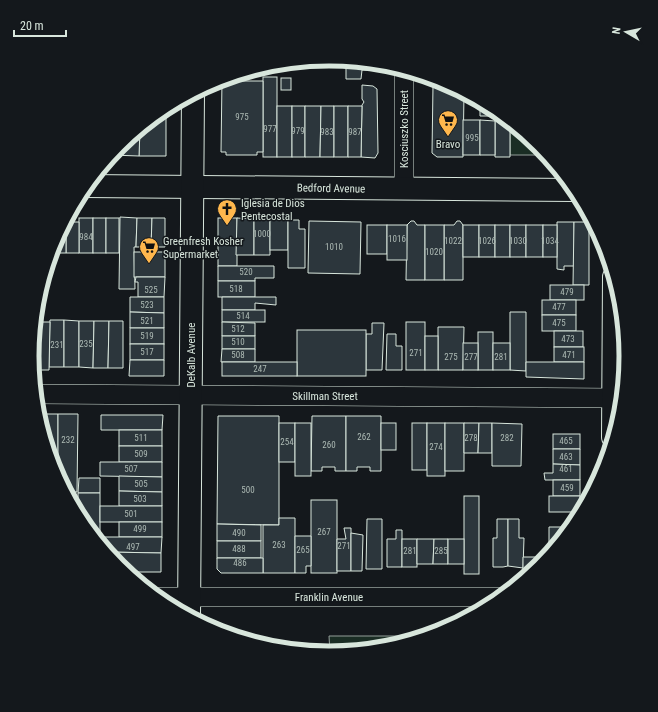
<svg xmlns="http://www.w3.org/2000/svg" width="658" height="712" font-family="'Roboto Condensed',sans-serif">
<rect width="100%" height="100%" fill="#14181c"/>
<g fill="#1a2d24" stroke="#939e99">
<path d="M510 123 539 146 543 150V155H510Z"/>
<path d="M329 636H425L387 647 330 653Z"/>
</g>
<g fill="#2c363c" stroke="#d8e6dc">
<path d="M346 61 378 64V70H362L361 79H346Z"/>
<rect x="263" y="77" width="14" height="80"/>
<path d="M227 78H241V81H263V152H257V155H226V152H221L222 80Z"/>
<rect x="281" y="78" width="10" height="12"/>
<path d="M433 79 443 82 450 85H433Z"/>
<path d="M362 85 373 86 377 89 378 153 375 158 361 157 362 105 364 102 362 99Z"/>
<path d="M433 85H450L464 93 463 157H437L432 153Z"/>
<path d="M480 102 494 109 510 123V157H495V116H480Z"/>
<rect x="277" y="106" width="15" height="51"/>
<rect x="292" y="106" width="13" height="51"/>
<path d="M305 106H321L320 157H305Z"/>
<path d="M321 106H334V157H320Z"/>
<rect x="334" y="106" width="14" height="51"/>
<path d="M348 106H362L361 157H348Z"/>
<path d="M166 108V156H139L140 129Z"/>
<rect x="463" y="120" width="17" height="35"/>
<path d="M480 120 495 121V155H480Z"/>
<path d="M140 129 139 156 111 155 119 146Z"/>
<path d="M120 217 137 218 136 247H134L135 289H119Z"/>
<rect x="79" y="218" width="14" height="35"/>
<rect x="93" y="218" width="13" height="35"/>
<rect x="106" y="218" width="13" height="35"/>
<path d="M137 218H152L151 247H136Z"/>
<path d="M152 218H165V247H151Z"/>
<rect x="218" y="218" width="19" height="48"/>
<path d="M237 218 254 219V255H236Z"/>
<path d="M270 218V255H254V219Z"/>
<rect x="270" y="218" width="18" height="32"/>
<path d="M288 220H299V229H305V268H288Z"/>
<path d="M309 221 361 222 360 274 308 273Z"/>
<path d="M411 221H414L417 225H425V280H406L407 225Z"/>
<path d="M457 221H460L463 225V280H444V225H454Z"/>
<path d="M70 222H79V253H66V224H70Z"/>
<path d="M557 222H574V266H564V270L557 269Z"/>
<path d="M574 222H589V285H573Z"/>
<path d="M64 224H66V253H51L55 242Z"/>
<rect x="367" y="225" width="20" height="29"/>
<rect x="387" y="225" width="20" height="35"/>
<rect x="425" y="225" width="19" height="55"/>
<rect x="463" y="225" width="16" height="32"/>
<rect x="479" y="225" width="16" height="32"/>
<rect x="495" y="225" width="15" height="32"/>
<rect x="510" y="225" width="16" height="32"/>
<rect x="526" y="225" width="17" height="32"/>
<rect x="543" y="225" width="14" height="32"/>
<rect x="134" y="252" width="31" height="25"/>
<path d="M218 266H274V278H255V281H218Z"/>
<path d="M136 277H165L164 297H138V282H135Z"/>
<rect x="218" y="281" width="37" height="16"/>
<rect x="550" y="285" width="34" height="15"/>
<path d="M130 297H164V313L130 312Z"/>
<path d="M222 297H276V305L255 303V310H222Z"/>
<rect x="542" y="300" width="34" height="15"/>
<rect x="222" y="310" width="43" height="12"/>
<path d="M130 312 164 313V328H130Z"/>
<path d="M510 312H526V371L510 370Z"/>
<rect x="542" y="315" width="34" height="16"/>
<path d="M50 320H64V367H49Z"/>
<path d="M64 320 79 321V367H64Z"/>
<path d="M79 321H94L93 368 79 367Z"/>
<path d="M94 321H109L108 368H93Z"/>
<path d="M109 321H123V368H108Z"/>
<path d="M35 322V370H33L32 356Z"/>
<path d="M36 322H50L49 370H35Z"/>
<path d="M222 322 255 323V336H222Z"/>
<rect x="406" y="322" width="19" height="48"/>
<path d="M372 323H384L382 370H366V334H372Z"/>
<path d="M438 327H464L463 370H438Z"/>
<rect x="130" y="328" width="34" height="16"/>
<rect x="297" y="330" width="69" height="46"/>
<rect x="554" y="331" width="29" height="16"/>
<rect x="478" y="332" width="15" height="38"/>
<path d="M387 334H396V346H402V370H386Z"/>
<rect x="222" y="336" width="33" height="13"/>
<rect x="425" y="336" width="13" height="34"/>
<rect x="463" y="343" width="15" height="27"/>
<rect x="493" y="343" width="17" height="27"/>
<rect x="130" y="344" width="34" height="16"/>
<rect x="554" y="347" width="30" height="15"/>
<path d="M222 349H255V362H221Z"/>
<path d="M130 360H164V376H129Z"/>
<rect x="222" y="362" width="75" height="14"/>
<path d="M526 362H584V379L526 377Z"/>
<path d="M39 414H58V465H53Z"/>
<path d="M58 414H78L77 492H67L58 476Z"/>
<path d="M101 415H163L162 430H101Z"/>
<path d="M218 416H279V525L217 524Z"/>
<path d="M312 416H346V471H335V467H322V471H311Z"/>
<path d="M346 416H381V471H370V467H357V471H346Z"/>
<rect x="279" y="423" width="16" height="39"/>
<rect x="295" y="423" width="16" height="53"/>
<rect x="381" y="423" width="15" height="27"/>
<rect x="412" y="423" width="15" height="47"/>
<rect x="427" y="423" width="18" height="53"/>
<rect x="445" y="423" width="19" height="48"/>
<path d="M464 423H479L478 453H464Z"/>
<path d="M479 423H492V453H478Z"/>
<path d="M492 423 522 424 521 466H492Z"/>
<rect x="119" y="430" width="43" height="16"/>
<rect x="553" y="434" width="27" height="15"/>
<rect x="119" y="446" width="43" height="16"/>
<path d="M553 449H580V465L553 464Z"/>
<path d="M100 462H162V477L100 476Z"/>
<path d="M553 464 580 465V480H545L544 473H553Z"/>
<path d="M119 476 162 477V492L119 491Z"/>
<path d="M79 478H100V493H78Z"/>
<rect x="553" y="480" width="27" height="16"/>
<path d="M119 491 162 492V506H119Z"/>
<path d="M78 493H100V542L78 514Z"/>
<rect x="464" y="496" width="15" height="78"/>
<rect x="549" y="496" width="31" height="16"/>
<rect x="311" y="500" width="26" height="73"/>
<rect x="100" y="506" width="62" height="16"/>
<path d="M279 518H295V573H263V525H279Z"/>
<path d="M367 519H382V569H366Z"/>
<path d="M497 519H508V566L503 567H493V538H497Z"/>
<path d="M508 519H519V538H524L523 568 508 566Z"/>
<rect x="119" y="522" width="43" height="15"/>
<path d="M217 524 261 525V541H217Z"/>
<path d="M549 527H571L559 542H549Z"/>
<path d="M344 528H351V571H337V539H346Z"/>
<path d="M396 530H402V567H387V539H396Z"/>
<path d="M351 533 363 535 362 571H351Z"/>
<path d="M295 536H311V566H306V573H295Z"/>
<path d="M100 537H162L161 553 108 552 100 542Z"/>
<rect x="402" y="539" width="15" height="28"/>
<path d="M417 539H434L433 564H417Z"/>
<path d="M434 539H448V564H433Z"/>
<rect x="448" y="539" width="16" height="25"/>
<rect x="217" y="541" width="44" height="17"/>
<path d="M549 542H559L548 555Z"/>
<path d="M108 552 161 553V572H126Z"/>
<path d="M523 557H546L529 574H523Z"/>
<path d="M217 558H263V573H221L217 569Z"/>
</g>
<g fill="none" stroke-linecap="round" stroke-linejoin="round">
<defs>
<g id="minor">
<path d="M404 70V188"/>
<path d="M36 394 614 398"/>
<path d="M156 597H501"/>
</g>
<g id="major">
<path d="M86 186 575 190"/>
<path d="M613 437 614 277"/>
<path d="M189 616 193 93"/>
</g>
</defs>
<use href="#minor" stroke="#d8e6dc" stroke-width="20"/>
<use href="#major" stroke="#d8e6dc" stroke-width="24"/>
<use href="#minor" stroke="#14181c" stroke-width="19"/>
<use href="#major" stroke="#14181c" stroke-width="22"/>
</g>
<defs>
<symbol id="supermarket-pin" viewBox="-11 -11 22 30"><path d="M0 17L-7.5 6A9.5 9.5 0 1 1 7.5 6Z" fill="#ffb74d" stroke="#14181c"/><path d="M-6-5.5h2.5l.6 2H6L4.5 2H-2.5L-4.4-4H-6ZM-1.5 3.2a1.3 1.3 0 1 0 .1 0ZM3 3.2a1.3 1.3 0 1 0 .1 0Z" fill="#111"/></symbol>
<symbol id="church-pin" viewBox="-11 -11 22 30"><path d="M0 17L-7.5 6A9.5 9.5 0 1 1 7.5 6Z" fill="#ffb74d" stroke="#14181c"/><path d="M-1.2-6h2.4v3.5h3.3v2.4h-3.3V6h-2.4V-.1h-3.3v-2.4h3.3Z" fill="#111"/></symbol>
</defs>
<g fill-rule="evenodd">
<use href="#supermarket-pin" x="437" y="109" width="22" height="30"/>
<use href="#church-pin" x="216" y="198" width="22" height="30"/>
<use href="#supermarket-pin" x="138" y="236" width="22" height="30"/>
</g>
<g text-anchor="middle" stroke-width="3" stroke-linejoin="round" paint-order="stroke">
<g font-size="9" fill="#adbab4">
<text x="242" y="120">975</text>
<text x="270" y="132">977</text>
<text x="298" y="134">979</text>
<text x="327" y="135">983</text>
<text x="355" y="135">987</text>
<text x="472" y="141">995</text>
<text x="262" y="237">1000</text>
<text x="86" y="240">984</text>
<text x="397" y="242">1016</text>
<text x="453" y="244">1022</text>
<text x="487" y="244">1026</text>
<text x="518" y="244">1030</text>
<text x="550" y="244">1034</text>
<text x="334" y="250">1010</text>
<text x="434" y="255">1020</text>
<text x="246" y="275">520</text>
<text x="236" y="292">518</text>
<text x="151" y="293">525</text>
<text x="567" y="295">479</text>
<text x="147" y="308">523</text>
<text x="559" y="310">477</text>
<text x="243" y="319">514</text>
<text x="147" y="324">521</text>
<text x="559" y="326">475</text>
<text x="238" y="332">512</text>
<text x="147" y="339">519</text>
<text x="568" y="342">473</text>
<text x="238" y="345">510</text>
<text x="86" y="347">235</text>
<text x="57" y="348">231</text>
<text x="147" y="355">517</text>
<text x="416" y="356">271</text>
<text x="238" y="358">508</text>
<text x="569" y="358">471</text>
<text x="451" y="360">275</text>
<text x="471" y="360">277</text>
<text x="501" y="360">281</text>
<text x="260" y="372">247</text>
<text x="364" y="440">262</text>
<text x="141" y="441">511</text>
<text x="471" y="441">278</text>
<text x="507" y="441">282</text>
<text x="68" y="443">232</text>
<text x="566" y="444">465</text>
<text x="287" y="445">254</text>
<text x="329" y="448">260</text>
<text x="436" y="450">274</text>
<text x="141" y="457">509</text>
<text x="566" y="460">463</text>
<text x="131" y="472">507</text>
<text x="566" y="472">461</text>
<text x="141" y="487">505</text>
<text x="567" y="491">459</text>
<text x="248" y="493">500</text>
<text x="140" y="502">503</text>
<text x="131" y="517">501</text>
<text x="140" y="532">499</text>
<text x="324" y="535">267</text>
<text x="239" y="536">490</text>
<text x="279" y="548">263</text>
<text x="344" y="549">271</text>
<text x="133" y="550">497</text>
<text x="239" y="552">488</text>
<text x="303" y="553">265</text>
<text x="410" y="554">281</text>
<text x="441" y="554">285</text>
<text x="240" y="566">486</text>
</g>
<g font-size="11" fill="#d8e6dc" stroke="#14181c">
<text transform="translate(404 129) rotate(-90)" y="4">Kosciuszko Street</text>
<text transform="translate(331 188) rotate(1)" y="4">Bedford Avenue</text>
<text transform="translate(191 355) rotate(-90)" y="4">DeKalb Avenue</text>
<text x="325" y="400">Skillman Street</text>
<text x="329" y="601">Franklin Avenue</text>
</g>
<g font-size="11" fill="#d8e6dc" stroke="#14181c" text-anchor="start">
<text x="448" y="148" text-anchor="middle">Bravo</text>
<text x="241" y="207">Iglesia de Dios<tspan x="241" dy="13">Pentecostal</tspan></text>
<text x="163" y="245">Greenfresh Kosher<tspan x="163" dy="13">Supermarket</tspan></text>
</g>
</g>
<path d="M0 0H658V712H0ZM39 356a290 290 0 1 1 580 0a290 290 0 1 1-580 0Z" fill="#14181c" fill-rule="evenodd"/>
<path fill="none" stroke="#d8e6dc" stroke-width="5" d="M39 356a290 290 0 1 1 580 0a290 290 0 1 1-580 0Z"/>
<g transform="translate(626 32) rotate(279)" stroke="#14181c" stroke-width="3" paint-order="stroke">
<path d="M0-3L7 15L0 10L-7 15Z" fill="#d8e6dc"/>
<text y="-6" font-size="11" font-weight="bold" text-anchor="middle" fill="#d8e6dc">N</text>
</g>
<path d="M14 30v6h52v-6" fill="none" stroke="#d8e6dc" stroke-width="2"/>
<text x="20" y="30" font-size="12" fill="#d8e6dc" stroke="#14181c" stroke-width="3" paint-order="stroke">20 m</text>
</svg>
